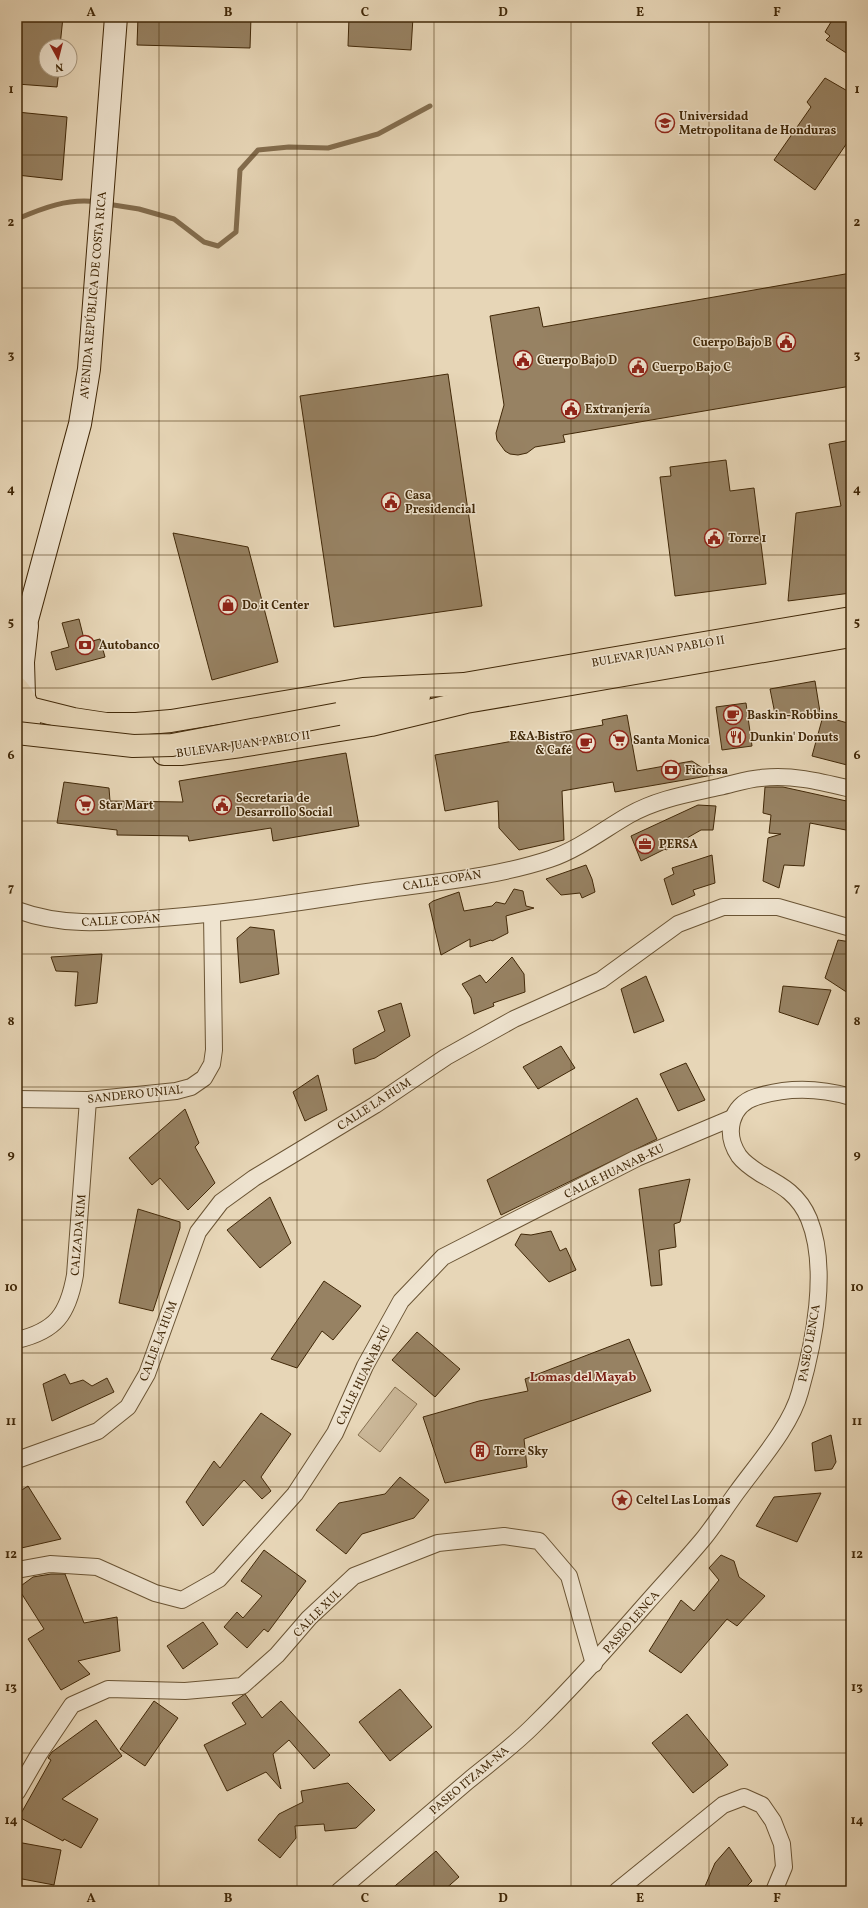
<svg xmlns="http://www.w3.org/2000/svg" width="868" height="1908" font-family="Vollkorn,serif">
<rect width="100%" height="100%" fill="#e7d6b7"/>
<filter id="stains"><feTurbulence type="fractalNoise" baseFrequency=".005" numOctaves="4"/><feColorMatrix values="0 0 0 0 .2 0 0 0 0 .09 0 0 0 0 .02 0 0 0 .5 -.17"/></filter>
<radialGradient id="worn" r=".72"><stop offset=".6" stop-color="#630" stop-opacity="0"/><stop offset="1" stop-color="#630" stop-opacity=".3"/></radialGradient>
<path fill="#cbb899" stroke="#867050" d="M395 1387 417 1404 380 1452 358 1435Z"/>
<g fill="none" stroke-linecap="round" stroke-linejoin="round">
<g stroke="#836d4e" stroke-width="5">
<path d="M107 204 139 209 174 219 204 242 218 246 236 232 240 170 258 150 289 147 328 148 378 134 430 106"/>
<path d="M17 219C43 208 68 198 97 202"/>
</g>
</g>
<g fill="#978263" stroke="#412808">
<path d="M17 17H63L60 46H46V70H59L57 87 17 84Z"/>
<path d="M138 17H251L250 48 137 45Z"/>
<path d="M349 17H413L411 50 348 46Z"/>
<path d="M834 17H851V56L826 40 830 36 825 32Z"/>
<path d="M825 78 851 93V137L815 190 774 160 811 107 807 102Z"/>
<path d="M17 112 67 117 62 180 17 175Z"/>
<path d="M851 273V386L563 435 565 442 535 447 527 453 518 455 510 454 505 451 497 440 496 433 504 405 490 316 539 307 543 327Z"/>
<path d="M448 374 482 606 334 627 300 396Z"/>
<path d="M851 440V593L788 601 796 513 841 506 829 444Z"/>
<path d="M726 460 730 491 754 488 766 584 675 596 660 477 671 476 670 467Z"/>
<path d="M173 533 248 547 278 662 212 680Z"/>
<path d="M79 619 85 643 100 639 105 657 56 670 51 652 69 647 62 623Z"/>
<path d="M815 681 820 712 776 719 770 689Z"/>
<path d="M746 703 752 746 722 750 716 707Z"/>
<path d="M627 715 637 771 692 761 713 775 615 792 613 782 562 791 564 840 519 850 499 828 498 801 445 811 435 755 603 725 602 720Z"/>
<path d="M823 716 851 724V766L812 756Z"/>
<path d="M346 753 359 826 273 841 271 828 189 841 188 836 117 835V830L57 823 64 782 109 788 110 801 183 802 179 781Z"/>
<path d="M765 787H783L851 802V831L810 823 804 866 784 865 779 888 763 881 768 838 781 834 769 833 771 815 763 813Z"/>
<path d="M698 805 716 806 713 830H701L666 850 665 849 641 861 631 836Z"/>
<path d="M712 855 715 883 693 890 695 895 672 905 664 879 674 874 672 868Z"/>
<path d="M586 865 592 879 595 892 582 898 580 893 561 895 546 879Z"/>
<path d="M514 889 523 891 526 906 534 908 506 916 508 933 492 941 491 940 470 947V939L441 955 429 904 433 901 459 892 464 911 492 906 496 902 505 904Z"/>
<path d="M250 927 274 930 279 974 240 983 237 938Z"/>
<path d="M838 940 851 942V995L825 978Z"/>
<path d="M102 954 97 1003 75 1006 78 972 56 971 51 957Z"/>
<path d="M512 957 524 974 525 992 493 1003 494 1006 474 1014 471 998 462 984 480 975 486 983Z"/>
<path d="M646 976 664 1021 634 1033 621 989Z"/>
<path d="M783 986 831 990 818 1025 779 1012Z"/>
<path d="M401 1003 410 1036 375 1058 355 1064 353 1049 385 1031 378 1011Z"/>
<path d="M561 1046 575 1068 538 1089 523 1067Z"/>
<path d="M686 1063 705 1100 678 1111 660 1074Z"/>
<path d="M318 1075 327 1110 305 1121 293 1092Z"/>
<path d="M637 1098 657 1139 501 1215 487 1180Z"/>
<path d="M185 1109 199 1143 195 1147 215 1183 188 1210 160 1178 152 1185 129 1158Z"/>
<path d="M690 1179 680 1222 674 1224 676 1247 659 1250 662 1285 651 1286 639 1189Z"/>
<path d="M270 1197 291 1243 260 1268 227 1230Z"/>
<path d="M138 1209 180 1222V1228L153 1311 119 1303Z"/>
<path d="M551 1231 560 1251 566 1248 576 1270 549 1282 515 1245 521 1234 531 1235Z"/>
<path d="M324 1281 361 1306 333 1340 322 1331 297 1368 271 1359Z"/>
<path d="M417 1332 460 1369 435 1397 392 1360Z"/>
<path d="M629 1339 651 1391 524 1439 527 1467 445 1483 423 1417 479 1401 528 1391 525 1379Z"/>
<path d="M65 1374 70 1384 83 1380 92 1386 107 1378 114 1392 52 1421 43 1384Z"/>
<path d="M261 1413 291 1434 261 1477 271 1491 262 1499 244 1480 203 1526 186 1502 214 1461 220 1468Z"/>
<path d="M831 1435 836 1462 832 1469 815 1471 812 1443Z"/>
<path d="M400 1477 429 1500 414 1518 362 1534 346 1554 316 1530 339 1503 385 1494Z"/>
<path d="M28 1486 61 1539 17 1549V1493Z"/>
<path d="M821 1493 797 1542 756 1526 774 1497Z"/>
<path d="M264 1550 306 1581 268 1632 264 1629 247 1648 224 1627 237 1612 243 1618 262 1596 241 1581Z"/>
<path d="M721 1555 734 1561 739 1577 765 1596 737 1626 727 1619 681 1673 649 1651 681 1600 694 1611 719 1580 709 1568Z"/>
<path d="M51 1574H65L84 1623 117 1617 120 1651 78 1661 90 1674 61 1690 28 1639 44 1629 18 1588 33 1577Z"/>
<path d="M203 1622 218 1644 183 1669 167 1646Z"/>
<path d="M400 1689 432 1727 390 1761 359 1722Z"/>
<path d="M245 1694 262 1718 281 1701 330 1755 314 1769 289 1740 273 1754 281 1789 266 1772 227 1791 204 1745 246 1724 232 1703Z"/>
<path d="M154 1701 178 1718 145 1766 120 1749Z"/>
<path d="M687 1714 728 1765 693 1793 652 1743Z"/>
<path d="M96 1720 122 1756 62 1799 98 1819 81 1848 64 1839 63 1841 19 1817 51 1760 48 1758 52 1752Z"/>
<path d="M348 1783 375 1810 356 1828 325 1831 324 1824 295 1826 296 1838 280 1858 258 1840 279 1814 303 1802 301 1791Z"/>
<path d="M17 1842 61 1850 54 1885 17 1878Z"/>
<path d="M729 1847 752 1881 742 1891H703L715 1863Z"/>
<path d="M436 1851 459 1877 443 1891H389Z"/>
</g>
<g fill="none" stroke-linecap="round" stroke-linejoin="round">
<defs>
<g id="street">
<path d="M17 910C66 928 111 922 162 918 231 913 299 902 367 892 427 883 493 878 550 859 579 849 603 830 629 815 657 799 688 794 719 787 733 784 747 779 761 778 791 774 822 782 851 789"/>
<path d="M17 1099 88 1100 176 1091 191 1087 204 1078 212 1064 214 1050 212 914"/>
<path d="M17 1340C56 1331 68 1314 75 1275L88 1100"/>
<path d="M17 1460 98 1431 128 1407 147 1374 198 1232 221 1202 254 1178 375 1105 446 1057 514 1019 601 980 678 924 723 907H778L851 928"/>
<path d="M17 1570 50 1564 97 1567 155 1593 182 1600 219 1579 295 1494 335 1433 365 1366 401 1301 443 1257 637 1158 732 1118"/>
<path d="M17 1792 39 1754 72 1705 108 1689 185 1691 242 1686 277 1655 309 1618 354 1576 438 1543 504 1536 539 1541 569 1576 594 1664"/>
<path d="M339 1891C382 1854 425 1818 468 1781 490 1763 513 1746 533 1726 572 1688 608 1647 644 1606 664 1583 685 1561 704 1538 716 1523 726 1507 737 1492 758 1463 791 1426 800 1392 814 1343 829 1268 809 1219 799 1195 783 1186 761 1174 753 1169 745 1164 739 1156 724 1134 730 1105 756 1097 787 1087 820 1088 851 1097"/>
<path d="M617 1891 723 1805 744 1797 762 1805 773 1821 782 1844 784 1867 774 1891"/>
</g>
<g id="secondary">
<path d="M17 642 24 631 80 424 89 369 116 17"/>
<path d="M24 696 23 662 27 626"/>
</g>
<g id="primary">
<path d="M17 688C26 698 30 708 29 722"/>
<path d="M29 708 73 719 106 724H136L171 721 363 689 464 684 851 618"/>
<path d="M338 714 419 696"/>
<path d="M164 754H181L241 746 371 725 466 702 851 636"/>
</g>
</defs>
<use href="#street" stroke="#6a5434" stroke-width="18"/>
<use href="#secondary" stroke="#412808" stroke-width="24"/>
<use href="#primary" stroke="#412808" stroke-width="24"/>
<use href="#street" stroke="#efe4d0" stroke-width="16"/>
<use href="#secondary" stroke="#efe4d0" stroke-width="22"/>
<use href="#primary" stroke="#e7d6b7" stroke-width="22"/>
<defs>
<path id="primary-bridge" d="M17 733 133 746 172 745 338 714"/>
</defs>
<use href="#primary-bridge" stroke="#412808" stroke-width="24" stroke-linecap="butt"/>
<use href="#primary-bridge" stroke="#e7d6b7" stroke-width="22"/>
</g>
<path fill="none" stroke="#412808" stroke-width="1" stroke-opacity="0.55" d="M159 17V1891M297 17V1891M434 17V1891M571 17V1891M709 17V1891M17 155H851M17 288H851M17 421H851M17 555H851M17 688H851M17 821H851M17 954H851M17 1087H851M17 1220H851M17 1353H851M17 1487H851M17 1620H851M17 1753H851"/>
<defs>
<symbol id="university-ring" viewBox="-11 -11 22 22"><circle r="9.5" fill="#efe4d0" stroke="#8f2418" stroke-width="1.5"/><path d="M0-5L7-2L0 1L-7-2ZM-4 1L0 2.5L4 1V4Q0 6-4 4Z" fill="#8f2418"/></symbol>
<symbol id="civic-ring" viewBox="-11 -11 22 22"><circle r="9.5" fill="#efe4d0" stroke="#8f2418" stroke-width="1.5"/><path d="M-.6-6.5H3V-4.5H.6V-3L4-1V1h2V6H-6V1h2V-1L-.6-3ZM-1.2 2.5V6h2.4V2.5Z" fill="#8f2418"/></symbol>
<symbol id="shop-ring" viewBox="-11 -11 22 22"><circle r="9.5" fill="#efe4d0" stroke="#8f2418" stroke-width="1.5"/><path d="M-5-2.5h2.3a2.7 3.5 0 0 1 5.4 0H5L5.5 6h-11ZM-1.5-2.5h3a1.5 2.3 0 0 0-3 0Z" fill="#8f2418"/></symbol>
<symbol id="bank-ring" viewBox="-11 -11 22 22"><circle r="9.5" fill="#efe4d0" stroke="#8f2418" stroke-width="1.5"/><path d="M-6-4H6V4H-6ZM0-2.3a2.3 2.3 0 1 0 0 4.6a2.3 2.3 0 1 0 0-4.6Z" fill="#8f2418"/></symbol>
<symbol id="cafe-ring" viewBox="-11 -11 22 22"><circle r="9.5" fill="#efe4d0" stroke="#8f2418" stroke-width="1.5"/><path d="M-5.5-4.5H6V0H3Q3 3.5 0 3.5H-2.5Q-5.5 3.5-5.5 0ZM3-3.2v2h1.7v-2ZM-6 4.5H4V6H-6Z" fill="#8f2418"/></symbol>
<symbol id="restaurant-ring" viewBox="-11 -11 22 22"><circle r="9.5" fill="#efe4d0" stroke="#8f2418" stroke-width="1.5"/><path d="M-5-6h1v4h1v-4h1v4h1v-4h1v5L-1.5 .5V6h-2V.5L-5-1ZM5-6V6H3V1.5H1.5Q1.5-4 5-6Z" fill="#8f2418"/></symbol>
<symbol id="supermarket-ring" viewBox="-11 -11 22 22"><circle r="9.5" fill="#efe4d0" stroke="#8f2418" stroke-width="1.5"/><path d="M-6-5.5h2.5l.6 2H6L4.5 2H-2.5L-4.4-4H-6ZM-1.5 3.2a1.3 1.3 0 1 0 .1 0ZM3 3.2a1.3 1.3 0 1 0 .1 0Z" fill="#8f2418"/></symbol>
<symbol id="office-ring" viewBox="-11 -11 22 22"><circle r="9.5" fill="#efe4d0" stroke="#8f2418" stroke-width="1.5"/><path d="M-6-3h4V-5.5h4V-3h4V5H-6ZM-1-4.5V-3h2v-1.5ZM-6 0V1H6V0Z" fill="#8f2418"/></symbol>
<symbol id="building-ring" viewBox="-11 -11 22 22"><circle r="9.5" fill="#efe4d0" stroke="#8f2418" stroke-width="1.5"/><path d="M-4-6H4V6H1V3H-1V6H-4ZM-2.5-4.3h1.7v1.8h-1.7ZM.8-4.3h1.7v1.8H.8ZM-2.5-1h1.7V.8h-1.7ZM.8-1h1.7V.8H.8Z" fill="#8f2418"/></symbol>
<symbol id="sight-ring" viewBox="-11 -11 22 22"><circle r="9.5" fill="#efe4d0" stroke="#8f2418" stroke-width="1.5"/><path d="M0-6L1.8-2.2L6-1.7L2.9 1.2L3.7 5.4L0 3.3L-3.7 5.4L-2.9 1.2L-6-1.7L-1.8-2.2Z" fill="#8f2418"/></symbol>
</defs>
<g fill-rule="evenodd">
<use href="#university-ring" x="654" y="112" width="22" height="22"/>
<use href="#civic-ring" x="775" y="331" width="22" height="22"/>
<use href="#civic-ring" x="512" y="349" width="22" height="22"/>
<use href="#civic-ring" x="627" y="356" width="22" height="22"/>
<use href="#civic-ring" x="560" y="398" width="22" height="22"/>
<use href="#civic-ring" x="380" y="491" width="22" height="22"/>
<use href="#civic-ring" x="703" y="527" width="22" height="22"/>
<use href="#shop-ring" x="217" y="594" width="22" height="22"/>
<use href="#bank-ring" x="74" y="634" width="22" height="22"/>
<use href="#cafe-ring" x="722" y="704" width="22" height="22"/>
<use href="#restaurant-ring" x="725" y="726" width="22" height="22"/>
<use href="#supermarket-ring" x="608" y="729" width="22" height="22"/>
<use href="#cafe-ring" x="575" y="732" width="22" height="22"/>
<use href="#bank-ring" x="660" y="759" width="22" height="22"/>
<use href="#supermarket-ring" x="74" y="794" width="22" height="22"/>
<use href="#civic-ring" x="211" y="794" width="22" height="22"/>
<use href="#office-ring" x="634" y="833" width="22" height="22"/>
<use href="#building-ring" x="469" y="1440" width="22" height="22"/>
<use href="#sight-ring" x="611" y="1489" width="22" height="22"/>
</g>
<g text-anchor="middle" stroke-width="3" stroke-linejoin="round" paint-order="stroke">
<g font-size="12" font-weight="bold" fill="#412808" stroke="#efe4d0" text-anchor="start">
<text x="679" y="120">Universidad<tspan x="679" dy="14">Metropolitana de Honduras</tspan></text>
<text x="772" y="346" text-anchor="end">Cuerpo Bajo B</text>
<text x="537" y="364">Cuerpo Bajo D</text>
<text x="652" y="371">Cuerpo Bajo C</text>
<text x="585" y="413">Extranjería</text>
<text x="405" y="499">Casa<tspan x="405" dy="14">Presidencial</tspan></text>
<text x="728" y="542">Torre 1</text>
<text x="242" y="609">Do it Center</text>
<text x="99" y="649">Autobanco</text>
<text x="747" y="719">Baskin-Robbins</text>
<text x="572" y="740" text-anchor="end">E&amp;A Bistro<tspan x="572" dy="14">&amp; Café</tspan></text>
<text x="750" y="741">Dunkin' Donuts</text>
<text x="633" y="744">Santa Monica</text>
<text x="685" y="774">Ficohsa</text>
<text x="236" y="802">Secretaria de<tspan x="236" dy="14">Desarrollo Social</tspan></text>
<text x="99" y="809">Star Mart</text>
<text x="659" y="848">PERSA</text>
<text x="494" y="1455">Torre Sky</text>
<text x="636" y="1504">Celtel Las Lomas</text>
</g>
<g font-size="12" fill="#412808" stroke="#efe4d0">
<text transform="translate(93 295) rotate(-85)" y="4">AVENIDA REPÚBLICA DE COSTA RICA</text>
<text transform="translate(658 651) rotate(-10)" y="4">BULEVAR JUAN PABLO II</text>
<text transform="translate(243 744) rotate(-8)" y="4">BULEVAR JUAN PABLO II</text>
<text transform="translate(442 880) rotate(-9)" y="4">CALLE COPÁN</text>
<text transform="translate(121 920) rotate(-3)" y="4">CALLE COPÁN</text>
<text transform="translate(135 1094) rotate(-6)" y="4">SANDERO UNIAL</text>
<text transform="translate(374 1104) rotate(-33)" y="4">CALLE LA HUM</text>
<text transform="translate(614 1171) rotate(-26)" y="4">CALLE HUANAB-KU</text>
<text transform="translate(78 1235) rotate(-85)" y="4">CALZADA KIM</text>
<text transform="translate(158 1341) rotate(-69)" y="4">CALLE LA HUM</text>
<text transform="translate(809 1343) rotate(-80)" y="4">PASEO LENCA</text>
<text transform="translate(363 1375) rotate(-64)" y="4">CALLE HUANAB-KU</text>
<text transform="translate(317 1613) rotate(-45)" y="4">CALLE XUL</text>
<text transform="translate(631 1622) rotate(-49)" y="4">PASEO LENCA</text>
<text transform="translate(469 1780) rotate(-40)" y="4">PASEO ITZAM-NA</text>
</g>
<g font-size="13" font-weight="bold" fill="#7a1f14" stroke="#efe4d0">
<text x="583" y="1381">Lomas del Mayab</text>
</g>
</g>
<rect width="868" height="1908" fill="none" stroke="#e7d6b7" stroke-width="44"/>
<g transform="translate(58 58) rotate(173)"><circle r="19" fill="#efe4d0" stroke="#a99980"/>
<path d="M0-3L7 15L0 10L-7 15Z" fill="#8f2418"/>
<text y="-6" font-size="11" font-weight="bold" text-anchor="middle" fill="#412808">N</text>
</g>
<rect x="22" y="22" width="824" height="1864" fill="none" stroke="#412808" stroke-width="1.5"/>
<g font-size="13" text-anchor="middle" font-weight="bold" fill="#412808">
<text x="91" y="16">A</text>
<text x="228" y="16">B</text>
<text x="365" y="16">C</text>
<text x="503" y="16">D</text>
<text x="640" y="16">E</text>
<text x="777" y="16">F</text>
<text x="11" y="93">1</text>
<text x="857" y="93">1</text>
<text x="11" y="226">2</text>
<text x="857" y="226">2</text>
<text x="11" y="359">3</text>
<text x="857" y="359">3</text>
<text x="11" y="493">4</text>
<text x="857" y="493">4</text>
<text x="11" y="626">5</text>
<text x="857" y="626">5</text>
<text x="11" y="759">6</text>
<text x="857" y="759">6</text>
<text x="11" y="892">7</text>
<text x="857" y="892">7</text>
<text x="11" y="1025">8</text>
<text x="857" y="1025">8</text>
<text x="11" y="1158">9</text>
<text x="857" y="1158">9</text>
<text x="11" y="1291">10</text>
<text x="857" y="1291">10</text>
<text x="11" y="1425">11</text>
<text x="857" y="1425">11</text>
<text x="11" y="1558">12</text>
<text x="857" y="1558">12</text>
<text x="11" y="1691">13</text>
<text x="857" y="1691">13</text>
<text x="11" y="1824">14</text>
<text x="857" y="1824">14</text>
<text x="91" y="1902">A</text>
<text x="228" y="1902">B</text>
<text x="365" y="1902">C</text>
<text x="503" y="1902">D</text>
<text x="640" y="1902">E</text>
<text x="777" y="1902">F</text>
</g>
<rect width="100%" height="100%" filter="url(#stains)"/>
<rect width="100%" height="100%" fill="url(#worn)"/>
</svg>
